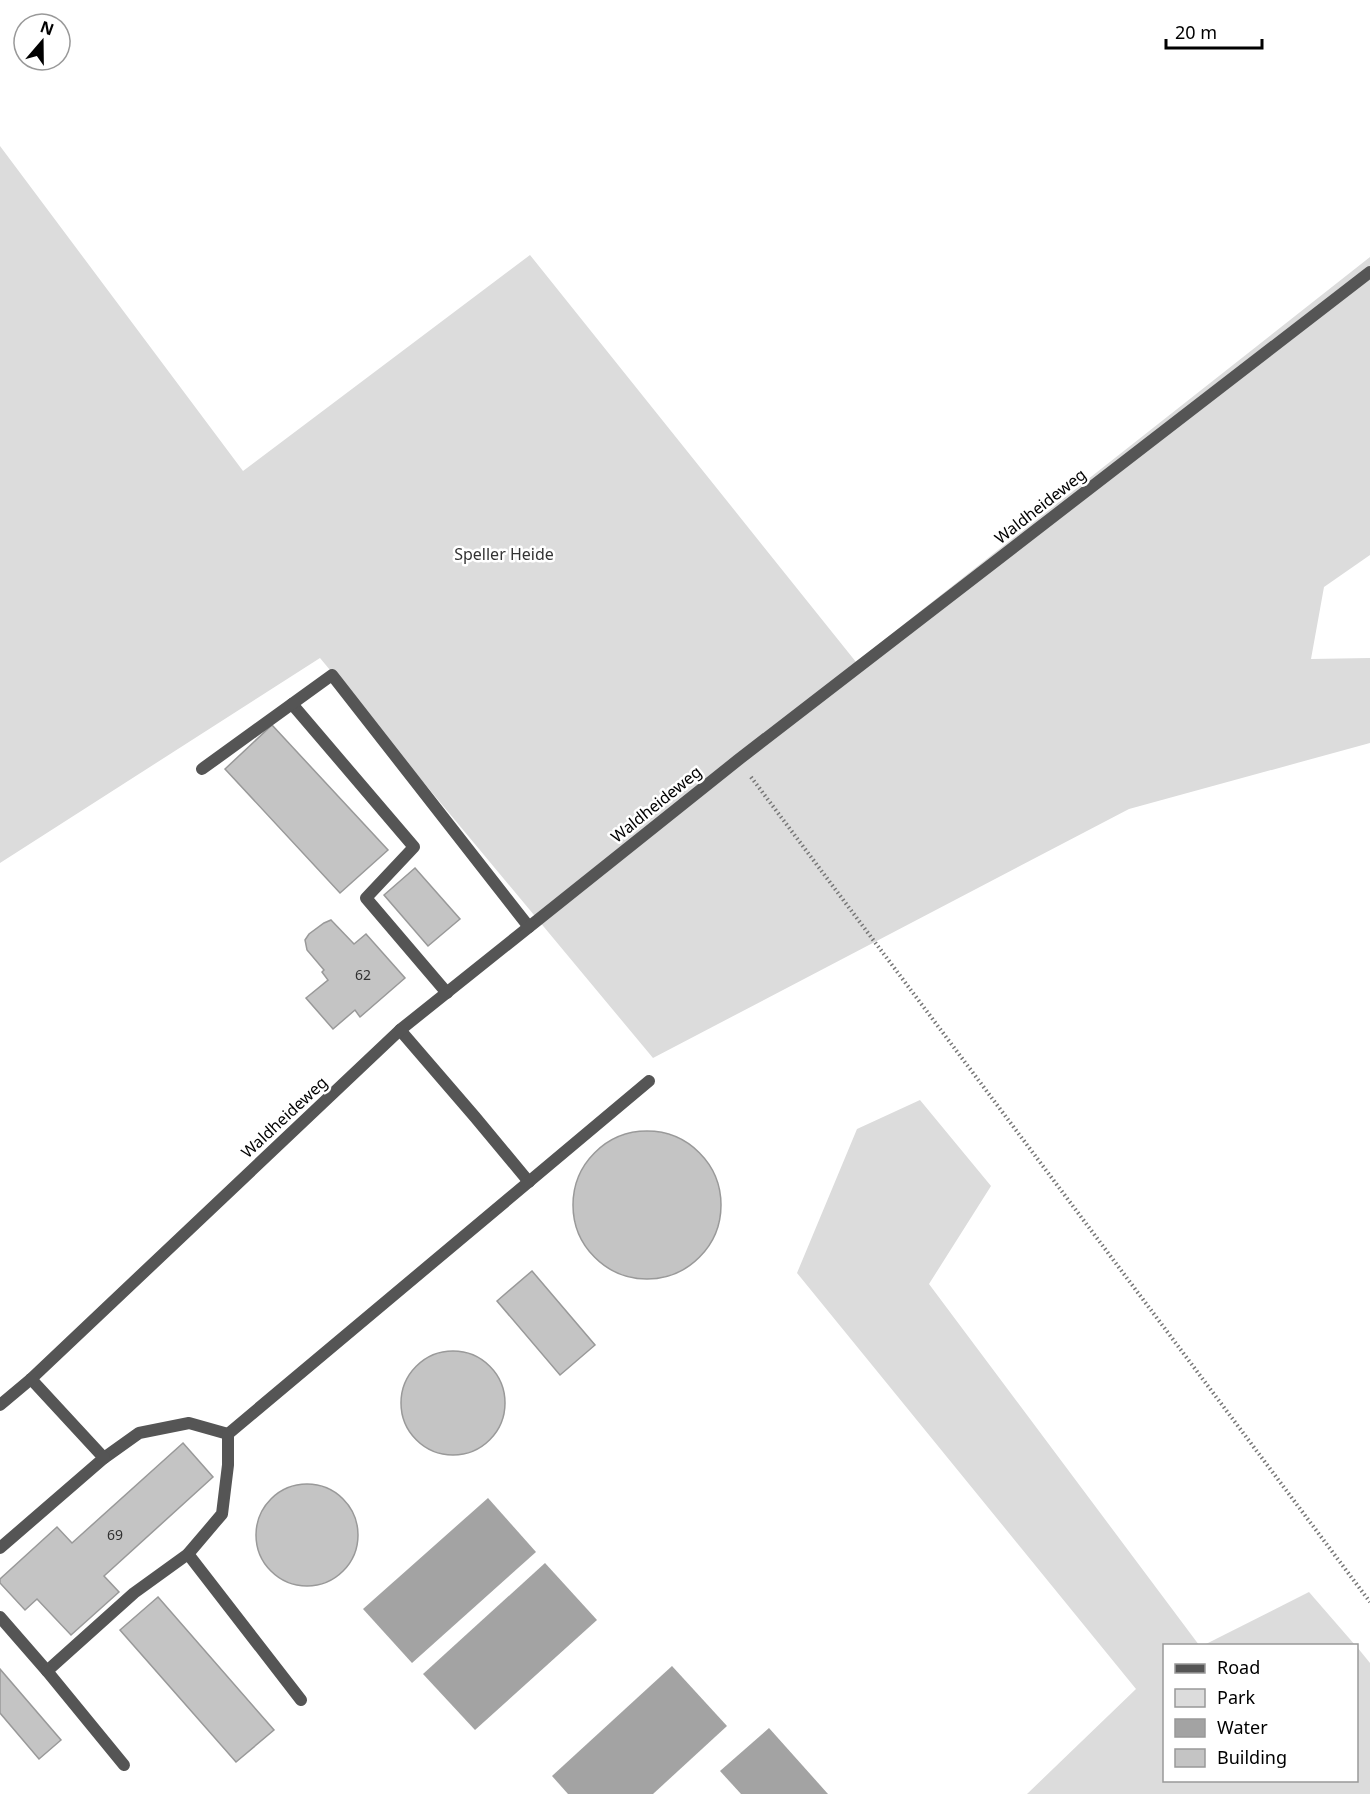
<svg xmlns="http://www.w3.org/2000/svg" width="1370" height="1794" font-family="'Noto Sans',sans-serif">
<rect width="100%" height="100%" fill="#fff"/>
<g fill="#dcdcdc">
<path d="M0 146 243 471 530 255 856 662 1370 257V555L1324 587 1311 659 1370 658V743L1129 809 653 1058 320 658 0 863Z"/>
<path d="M920 1100 991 1186 929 1284 1199 1645 1164 1646V1780H1356L1357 1647 1370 1663V1794H1027L1136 1689 797 1273 857 1129Z"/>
<path d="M1309 1592 1355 1645H1204Z"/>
</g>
<g fill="#a3a3a3">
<path d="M488 1498 536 1552 412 1663 363 1609Z"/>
<path d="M545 1563 597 1620 475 1730 423 1674Z"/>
<path d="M672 1666 727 1726 653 1794H568L552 1776Z"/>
<path d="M769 1728 828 1794H741L720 1771Z"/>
</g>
<g fill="#c4c4c4" stroke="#999" stroke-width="1.5">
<path d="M272 725 388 850 340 893 225 769Z"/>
<path d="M415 868 460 919 428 946 384 895Z"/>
<path d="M331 920 354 944 366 934 405 978 360 1017 355 1010 333 1029 306 998 328 980 322 972 324 970 307 950 305 940 309 934 324 923Z"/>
<circle cx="647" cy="1205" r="74"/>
<path d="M532 1271 595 1345 560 1375 497 1301Z"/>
<circle cx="453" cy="1403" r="52"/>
<path d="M183 1443 213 1477 104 1576 119 1592 71 1635 37 1599 25 1610 0 1583V1579L57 1527 72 1543Z"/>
<circle cx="307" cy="1535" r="51"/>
<path d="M158 1597 274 1730 236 1762 120 1630Z"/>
<path d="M0 1669 61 1740 39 1759 0 1713Z"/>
</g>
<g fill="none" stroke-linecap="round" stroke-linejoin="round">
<path stroke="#777" stroke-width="4" stroke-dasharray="1.5 3" stroke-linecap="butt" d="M751 777 1370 1602"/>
<g stroke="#555" stroke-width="12">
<path d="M292 704 414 847 366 898 447 993"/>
<path d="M202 769 332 675 529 927"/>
<path d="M400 1030 475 1117 529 1182"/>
<path d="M104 1458 139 1433 189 1423 228 1434"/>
<path d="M0 1548 104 1458 31 1379"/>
<path d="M188 1554 301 1700"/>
<path d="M0 1617 47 1671 134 1593 188 1554 222 1514 228 1465V1434L649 1081"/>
<path d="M47 1671 124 1765"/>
</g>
<path stroke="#555" stroke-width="12" d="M0 1405 31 1379 400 1030 738 760 1370 272"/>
</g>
<g text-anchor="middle" stroke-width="5" stroke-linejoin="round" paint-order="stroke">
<g font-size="14" fill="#313131">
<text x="363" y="980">62</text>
<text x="115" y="1540">69</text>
</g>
<g font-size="16" fill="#000" stroke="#fff">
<text transform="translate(1040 506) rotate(-38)" y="6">Waldheideweg</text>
<text transform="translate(656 804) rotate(-39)" y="6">Waldheideweg</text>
<text transform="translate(284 1117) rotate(-43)" y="6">Waldheideweg</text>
</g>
<g font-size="16" fill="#333" stroke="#fff">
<text x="504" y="560">Speller Heide</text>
</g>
</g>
<rect x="1163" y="1644" width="195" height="138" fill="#ffffff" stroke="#999999" stroke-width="1.5"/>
<rect x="1175" y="1664" width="30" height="9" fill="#555555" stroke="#999999" stroke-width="1.5"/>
<text x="1217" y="1674" font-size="18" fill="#000000">Road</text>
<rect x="1175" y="1689" width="30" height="18" fill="#dcdcdc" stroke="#999999" stroke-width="1.5"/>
<text x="1217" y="1704" font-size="18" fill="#000000">Park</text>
<rect x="1175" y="1719" width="30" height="18" fill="#a3a3a3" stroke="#999999" stroke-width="1.5"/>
<text x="1217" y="1734" font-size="18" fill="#000000">Water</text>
<rect x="1175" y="1749" width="30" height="18" fill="#c4c4c4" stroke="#999999" stroke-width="1.5"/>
<text x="1217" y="1764" font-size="18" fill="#000000">Building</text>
<g transform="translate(42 42) rotate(20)"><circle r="28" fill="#ffffff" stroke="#999999" stroke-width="1.5"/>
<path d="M0-4.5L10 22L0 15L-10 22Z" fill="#000000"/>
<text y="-9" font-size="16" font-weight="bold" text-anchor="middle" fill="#000000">N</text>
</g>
<path d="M1166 39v9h96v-9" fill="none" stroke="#000000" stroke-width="3"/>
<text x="1175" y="39" font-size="18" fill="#000000" stroke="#ffffff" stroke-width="4.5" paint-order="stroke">20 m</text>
</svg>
